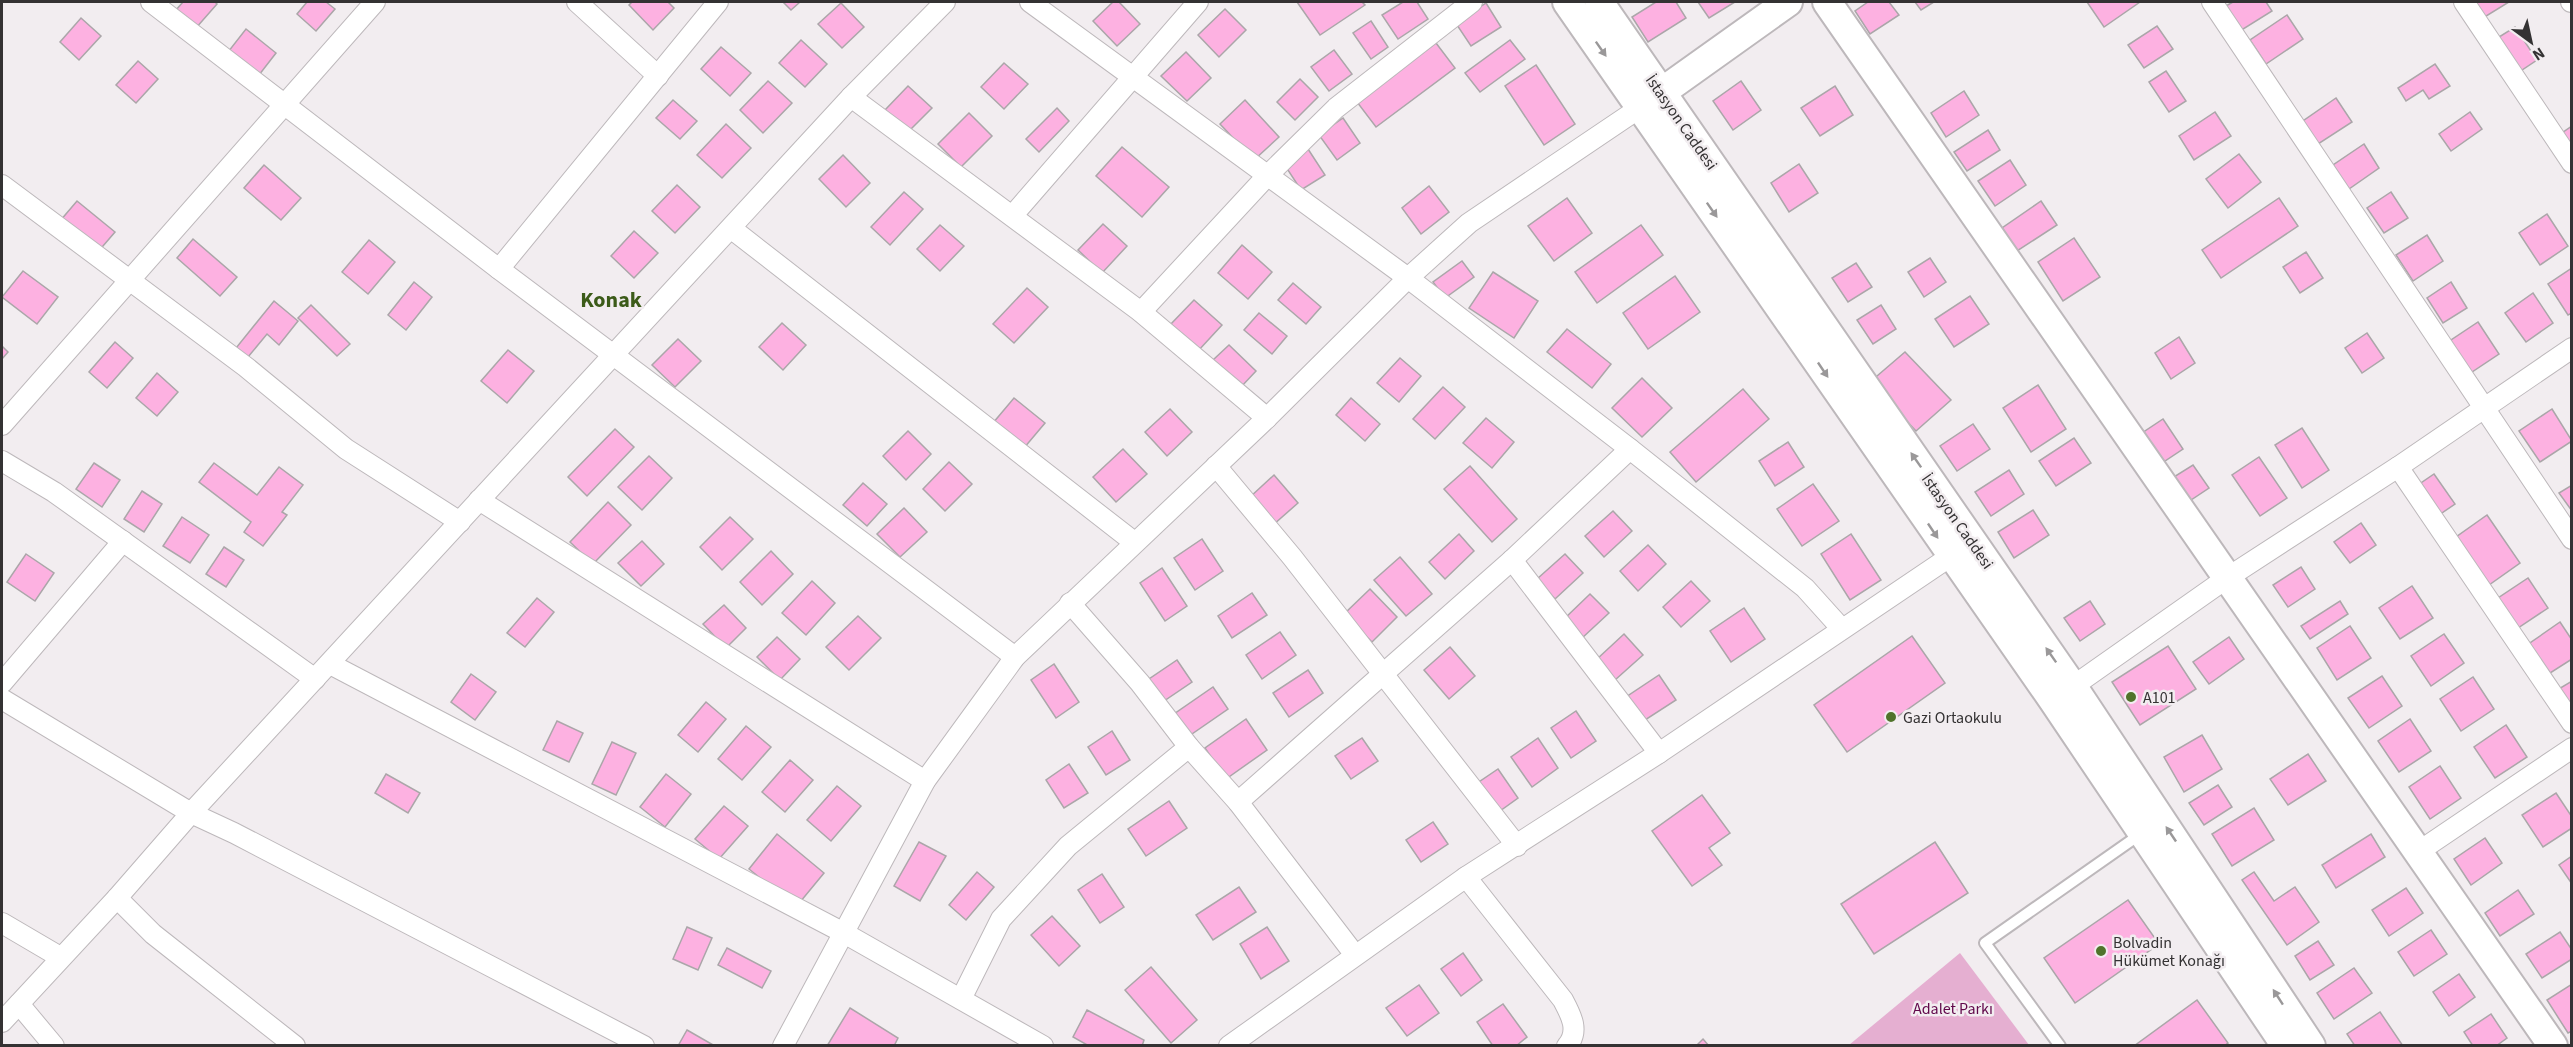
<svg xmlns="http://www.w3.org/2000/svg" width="2573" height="1047" font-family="'Source Sans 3',sans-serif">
<rect width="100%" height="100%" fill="#f2edf0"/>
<path fill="#e5afd1" d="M1960 953 2029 1045H1849Z"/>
<g fill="#fdb1e1" stroke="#aba6a9" stroke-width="1.5">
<path d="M183 2H215L217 4 196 28 176 10Z"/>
<path d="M307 2H326L335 9 316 31 297 14Z"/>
<path d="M632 2H668L674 8 653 30 629 5Z"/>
<path d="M783 2H800L791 10Z"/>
<path d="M1113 2H1119L1140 24 1117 46 1093 21Z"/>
<path d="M1297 2H1362L1365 5 1320 35Z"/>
<path d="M1403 2H1417L1428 19 1398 39 1382 15Z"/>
<path d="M1656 2H1676L1686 18 1648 42 1632 17Z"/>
<path d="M1698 2H1735L1709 18Z"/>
<path d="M1868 2H1889L1899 15 1870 34 1855 11Z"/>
<path d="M1915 2H1934L1921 10Z"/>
<path d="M2087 2H2140L2104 27Z"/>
<path d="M2233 2H2266L2272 11 2240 31 2224 7Z"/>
<path d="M2473 2H2509L2483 18Z"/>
<path d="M841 3 864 27 842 48 818 24Z"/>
<path d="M1486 3 1501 27 1471 46 1455 22Z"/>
<path d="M1225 9 1246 30 1219 57 1198 35Z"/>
<path d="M2287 15 2303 39 2266 64 2250 40Z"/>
<path d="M81 18 101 36 79 60 60 42Z"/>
<path d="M1371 21 1388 47 1371 59 1353 33Z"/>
<path d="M2157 26 2173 49 2144 68 2128 45Z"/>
<path d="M2515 27 2537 60 2513 76 2491 42Z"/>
<path d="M246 29 276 53 259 75 228 52Z"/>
<path d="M801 40 827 64 805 87 779 63Z"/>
<path d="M1510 40 1525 59 1480 92 1465 73Z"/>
<path d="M1436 43 1455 68 1376 127 1357 102Z"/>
<path d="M721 47 751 73 730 96 701 69Z"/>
<path d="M1334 50 1352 74 1329 91 1311 67Z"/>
<path d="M1186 52 1211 78 1187 101 1161 76Z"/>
<path d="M138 61 158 79 136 103 116 85Z"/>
<path d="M1004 63 1028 84 1004 109 981 87Z"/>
<path d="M2435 64 2450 86 2429 99 2423 90 2406 101 2398 88Z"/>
<path d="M1536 65 1575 124 1544 145 1505 86Z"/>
<path d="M2166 71 2186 101 2169 112 2149 82Z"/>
<path d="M1300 79 1318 97 1295 120 1277 102Z"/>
<path d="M768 81 792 103 763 133 740 110Z"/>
<path d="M1741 81 1761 110 1733 130 1713 101Z"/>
<path d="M908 86 932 108 908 132 885 110Z"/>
<path d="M1835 86 1853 115 1820 136 1801 108Z"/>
<path d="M1964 91 1979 115 1946 137 1931 113Z"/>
<path d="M2336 98 2352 122 2315 146 2300 123Z"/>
<path d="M673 100 697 121 680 139 656 118Z"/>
<path d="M1245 100 1279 137 1254 160 1220 124Z"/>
<path d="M1057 108 1069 121 1039 152 1026 139Z"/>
<path d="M2215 112 2231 136 2194 160 2179 136Z"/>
<path d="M2470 112 2482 129 2451 151 2439 134Z"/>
<path d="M969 113 992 136 961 167 938 144Z"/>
<path d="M1343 118 1360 143 1337 160 1319 135Z"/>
<path d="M726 124 751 148 722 178 697 155Z"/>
<path d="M2572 126V155L2559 135Z"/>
<path d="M1988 130 2000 150 1967 171 1954 152Z"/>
<path d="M2364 144 2379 168 2349 189 2333 165Z"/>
<path d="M1122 147 1169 187 1142 217 1096 176Z"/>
<path d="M1308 149 1325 175 1301 190 1284 164Z"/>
<path d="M2239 154 2261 182 2228 208 2206 179Z"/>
<path d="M843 155 870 183 846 207 819 179Z"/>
<path d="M2010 160 2026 185 1995 206 1978 181Z"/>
<path d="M1799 164 1818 193 1789 212 1771 183Z"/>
<path d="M264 165 301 198 281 220 244 188Z"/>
<path d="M677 185 700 207 675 233 652 211Z"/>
<path d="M1429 186 1449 212 1421 234 1402 208Z"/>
<path d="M904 192 923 209 890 245 871 227Z"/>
<path d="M2391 192 2408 218 2384 233 2367 208Z"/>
<path d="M1567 198 1592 233 1554 261 1528 226Z"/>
<path d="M2279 198 2298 226 2221 278 2202 250Z"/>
<path d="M77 201 115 232 97 253 60 221Z"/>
<path d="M2041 201 2057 225 2017 251 2002 228Z"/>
<path d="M2547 214 2568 246 2540 265 2519 233Z"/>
<path d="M1103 224 1127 246 1102 273 1078 250Z"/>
<path d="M940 225 964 246 940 271 917 249Z"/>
<path d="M1641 225 1663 255 1597 303 1575 272Z"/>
<path d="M634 231 658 253 634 278 611 256Z"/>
<path d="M2427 235 2443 261 2413 281 2396 255Z"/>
<path d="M2074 238 2100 277 2063 301 2038 262Z"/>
<path d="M193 239 237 277 220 296 177 258Z"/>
<path d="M369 240 395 262 368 294 342 272Z"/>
<path d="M1242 245 1272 272 1248 299 1218 273Z"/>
<path d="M2306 252 2323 278 2300 293 2283 267Z"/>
<path d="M1930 258 1946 282 1924 297 1908 272Z"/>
<path d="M1462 261 1474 277 1445 298 1433 282Z"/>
<path d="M1856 263 1872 287 1848 302 1832 278Z"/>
<path d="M2572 268V313L2568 315 2548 284Z"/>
<path d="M23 271 58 297 37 324 2 297Z"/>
<path d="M1493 272 1538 301 1514 338 1469 308Z"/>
<path d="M1675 276 1700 312 1648 349 1623 313Z"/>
<path d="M414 282 432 297 406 330 388 315Z"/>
<path d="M2451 282 2467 308 2443 323 2427 298Z"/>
<path d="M1293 283 1321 307 1306 324 1278 300Z"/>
<path d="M1027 288 1048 307 1014 343 993 324Z"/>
<path d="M2533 293 2553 323 2526 342 2505 313Z"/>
<path d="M1970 296 1989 324 1954 347 1935 319Z"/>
<path d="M1194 300 1222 325 1198 351 1170 325Z"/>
<path d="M274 301 298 321 279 345 267 334 248 357 236 348Z"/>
<path d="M311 305 350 344 337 356 298 318Z"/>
<path d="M1881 305 1896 329 1873 344 1857 320Z"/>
<path d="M1259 313 1287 336 1272 354 1244 330Z"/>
<path d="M2478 322 2499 354 2469 374 2448 342Z"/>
<path d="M782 323 806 345 783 370 759 347Z"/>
<path d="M1567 329 1611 364 1592 388 1547 352Z"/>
<path d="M2367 333 2384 358 2362 373 2345 348Z"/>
<path d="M2179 337 2195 363 2171 379 2155 353Z"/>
<path d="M678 339 701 361 675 387 652 365Z"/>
<path d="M115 342 133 358 107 388 89 372Z"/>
<path d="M1229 345 1256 371 1241 387 1213 360Z"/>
<path d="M2 346 8 352 2 359Z"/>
<path d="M508 350 534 371 507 403 481 381Z"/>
<path d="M1905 352 1951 400 1916 431 1870 382Z"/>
<path d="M1400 358 1421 376 1399 402 1377 383Z"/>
<path d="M157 373 178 392 157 416 136 398Z"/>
<path d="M1642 378 1672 408 1642 437 1612 408Z"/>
<path d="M2038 385 2066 429 2031 452 2003 408Z"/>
<path d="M1443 387 1465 407 1435 439 1413 419Z"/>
<path d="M1743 389 1769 419 1696 482 1670 452Z"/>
<path d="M1014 398 1045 423 1024 448 993 423Z"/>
<path d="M1351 398 1380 424 1365 441 1336 415Z"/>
<path d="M1170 409 1192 432 1167 456 1145 432Z"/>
<path d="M2552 409 2572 441 2540 462 2519 431Z"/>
<path d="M1486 418 1514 442 1492 468 1463 443Z"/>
<path d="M2163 419 2183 449 2159 465 2139 435Z"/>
<path d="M1973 424 1990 449 1957 471 1940 446Z"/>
<path d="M2302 428 2329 470 2302 488 2275 445Z"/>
<path d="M615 429 634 447 587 496 568 477Z"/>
<path d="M908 431 931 454 906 480 883 456Z"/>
<path d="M2074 438 2091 463 2056 486 2039 461Z"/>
<path d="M1788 442 1804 467 1775 486 1759 461Z"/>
<path d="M1123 449 1147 474 1116 502 1093 477Z"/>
<path d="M649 456 672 478 642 510 618 487Z"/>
<path d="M2259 457 2287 498 2260 516 2232 475Z"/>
<path d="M949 462 972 484 945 511 923 489Z"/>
<path d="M94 463 120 480 102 507 76 489Z"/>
<path d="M214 463 257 495 279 467 303 485 282 512 287 515 263 546 244 532 251 522 199 482Z"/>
<path d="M2193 465 2209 488 2185 504 2169 480Z"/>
<path d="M1470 466 1517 519 1492 542 1444 489Z"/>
<path d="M2009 470 2024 494 1991 516 1975 492Z"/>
<path d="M2434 474 2455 504 2439 515 2418 485Z"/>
<path d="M1274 475 1298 503 1273 525 1249 498Z"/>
<path d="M863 483 887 504 867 526 843 505Z"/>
<path d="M1813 484 1839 521 1802 546 1777 509Z"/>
<path d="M2572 485V511L2559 493Z"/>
<path d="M142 491 162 504 144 532 124 519Z"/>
<path d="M608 502 631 525 593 564 570 542Z"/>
<path d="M904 508 927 532 900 557 877 534Z"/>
<path d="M2033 510 2049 535 2014 558 1998 532Z"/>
<path d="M1613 511 1632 531 1604 557 1585 536Z"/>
<path d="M2487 515 2520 563 2489 585 2456 537Z"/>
<path d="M182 517 209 535 190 563 163 546Z"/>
<path d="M730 517 753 539 722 570 700 547Z"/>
<path d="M2361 523 2376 545 2350 563 2334 542Z"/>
<path d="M1459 534 1474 551 1445 579 1429 562Z"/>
<path d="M1851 534 1881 580 1850 600 1821 554Z"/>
<path d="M1202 539 1223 571 1195 590 1174 558Z"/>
<path d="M642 541 664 564 641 586 618 563Z"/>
<path d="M1648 545 1666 564 1638 591 1620 571Z"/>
<path d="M224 547 244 560 226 587 206 574Z"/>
<path d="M771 551 793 574 762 605 740 582Z"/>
<path d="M26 554 54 573 35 601 7 582Z"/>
<path d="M1565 554 1583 573 1555 599 1537 579Z"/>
<path d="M1400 557 1432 594 1406 616 1374 580Z"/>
<path d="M2301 567 2315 589 2288 607 2273 585Z"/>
<path d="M1162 568 1187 606 1165 621 1140 583Z"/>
<path d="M2528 578 2548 608 2515 630 2495 600Z"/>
<path d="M812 581 835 603 806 635 782 613Z"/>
<path d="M1691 581 1710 601 1681 627 1663 607Z"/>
<path d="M2412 586 2433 618 2400 639 2379 608Z"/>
<path d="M1370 589 1397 617 1372 642 1344 614Z"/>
<path d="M1252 593 1267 615 1232 638 1218 616Z"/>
<path d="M1590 594 1609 613 1581 639 1563 620Z"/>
<path d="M537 598 554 612 525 647 507 633Z"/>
<path d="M2090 601 2105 624 2080 641 2064 618Z"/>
<path d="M2340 601 2348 614 2310 639 2301 626Z"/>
<path d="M724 605 746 628 726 648 703 624Z"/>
<path d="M1744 608 1765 639 1731 662 1710 631Z"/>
<path d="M858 616 881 638 849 670 826 647Z"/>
<path d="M2560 622 2572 640V659L2547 675 2527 645Z"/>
<path d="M2350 626 2371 658 2337 680 2317 648Z"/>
<path d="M1280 632 1296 655 1262 679 1246 655Z"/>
<path d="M1624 634 1643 655 1615 680 1596 660Z"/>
<path d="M2444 634 2464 663 2431 686 2411 656Z"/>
<path d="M1912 636 1945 683 1847 752 1814 705Z"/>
<path d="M777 637 800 659 780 680 757 657Z"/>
<path d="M2229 637 2244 659 2209 684 2193 662Z"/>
<path d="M2168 646 2196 689 2140 725 2112 682Z"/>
<path d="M1450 647 1475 676 1449 699 1424 670Z"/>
<path d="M1177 660 1192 682 1164 701 1149 679Z"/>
<path d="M1054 664 1079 702 1056 718 1031 680Z"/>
<path d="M1308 670 1323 693 1289 717 1273 693Z"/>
<path d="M471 674 496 692 475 720 451 702Z"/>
<path d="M1659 675 1676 700 1642 722 1626 697Z"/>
<path d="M2382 676 2402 706 2369 728 2348 698Z"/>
<path d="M2473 677 2494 709 2461 731 2440 699Z"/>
<path d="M2572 681V712L2557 690Z"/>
<path d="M1213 687 1228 709 1189 736 1174 714Z"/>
<path d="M706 702 726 719 698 752 678 735Z"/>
<path d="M1576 711 1596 741 1571 758 1551 728Z"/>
<path d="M1246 719 1267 750 1226 779 1205 748Z"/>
<path d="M2410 719 2431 751 2399 772 2378 741Z"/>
<path d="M557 721 583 733 569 762 543 750Z"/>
<path d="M2506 725 2527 757 2495 778 2474 747Z"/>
<path d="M746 726 771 747 742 780 718 759Z"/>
<path d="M1112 731 1130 760 1106 775 1088 747Z"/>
<path d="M2202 735 2222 769 2184 792 2164 757Z"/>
<path d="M1362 738 1378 761 1351 779 1335 756Z"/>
<path d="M1538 738 1558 768 1532 787 1511 757Z"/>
<path d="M612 742 636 753 616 795 592 784Z"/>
<path d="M2308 754 2326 781 2288 805 2270 779Z"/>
<path d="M790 760 813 780 785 812 762 792Z"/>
<path d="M1069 764 1088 793 1064 808 1046 780Z"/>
<path d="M2440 766 2461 798 2430 819 2409 787Z"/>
<path d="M1498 769 1518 798 1493 816 1473 786Z"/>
<path d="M386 774 420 793 408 813 375 793Z"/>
<path d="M666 774 691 794 665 827 640 807Z"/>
<path d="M2218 785 2232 807 2204 825 2189 803Z"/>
<path d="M837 786 861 806 831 841 807 820Z"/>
<path d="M2556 793 2572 817V828L2543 847 2522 815Z"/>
<path d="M1702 795 1730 833 1709 848 1722 865 1692 886 1652 831Z"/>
<path d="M1169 801 1187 828 1146 856 1128 829Z"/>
<path d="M724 806 748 826 719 859 695 839Z"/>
<path d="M2254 808 2274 840 2232 866 2212 834Z"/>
<path d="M1433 822 1448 844 1421 862 1406 840Z"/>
<path d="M777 834 824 873 796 907 749 869Z"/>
<path d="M2371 834 2385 857 2336 888 2322 865Z"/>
<path d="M2485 838 2502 863 2471 885 2454 859Z"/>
<path d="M919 842 946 856 920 901 894 886Z"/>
<path d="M1935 842 1968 893 1874 954 1841 904Z"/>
<path d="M2572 856V884L2559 865Z"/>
<path d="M977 872 994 887 966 920 949 905Z"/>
<path d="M2254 872 2274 901 2295 887 2319 922 2287 945 2242 880Z"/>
<path d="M1102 874 1124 907 1100 923 1078 890Z"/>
<path d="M1239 887 1256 912 1213 940 1196 915Z"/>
<path d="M2406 888 2423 913 2389 936 2372 910Z"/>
<path d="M2518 890 2534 914 2500 936 2485 913Z"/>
<path d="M2128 900 2159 944 2075 1003 2044 958Z"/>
<path d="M1052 916 1080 946 1059 966 1031 935Z"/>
<path d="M687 927 712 938 698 970 673 959Z"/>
<path d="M1267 927 1289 961 1261 979 1240 944Z"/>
<path d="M2431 930 2447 954 2414 976 2398 952Z"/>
<path d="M2560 932 2572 950V959L2542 978 2526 954Z"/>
<path d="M2318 941 2334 965 2310 980 2295 956Z"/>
<path d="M727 948 771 971 762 988 718 965Z"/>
<path d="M1463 953 1482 980 1461 996 1441 969Z"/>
<path d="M1151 967 1197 1020 1171 1043 1125 990Z"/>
<path d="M2354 968 2372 993 2334 1019 2317 993Z"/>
<path d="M2459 974 2475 997 2449 1016 2433 992Z"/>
<path d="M2572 984V1031L2568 1033 2547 1000Z"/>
<path d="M1419 985 1439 1013 1407 1036 1386 1008Z"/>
<path d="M2197 1000 2228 1043 2224 1046H2134Z"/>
<path d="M1503 1004 1527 1037 1516 1046H1493L1477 1022Z"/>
<path d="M850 1008 898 1038 894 1046H827Z"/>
<path d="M1087 1010 1144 1040 1142 1046H1089L1073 1037Z"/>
<path d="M2380 1012 2403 1046H2355L2347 1034Z"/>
<path d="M2491 1014 2507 1038 2496 1046H2473L2464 1032Z"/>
<path d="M687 1030 715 1046H678Z"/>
<path d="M1703 1039 1709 1046H1696Z"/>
</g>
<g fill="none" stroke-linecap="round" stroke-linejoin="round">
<defs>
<path id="lane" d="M2060 1046 1985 943 2142 833"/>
<g id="street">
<path d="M151 2 499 269 1015 657"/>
<path d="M577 2 658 76"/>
<path d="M1030 2 1408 278 1630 449 1805 588 1841 628"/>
<path d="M2212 2 2572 539"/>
<path d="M2464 2 2572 163"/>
<path d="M2571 2H2572"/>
<path d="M851 97 1141 312 1267 418"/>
<path d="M2 185 246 367 346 449 460 522"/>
<path d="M1013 215 1198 2"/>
<path d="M732 229 1134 542"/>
<path d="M499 269 718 2"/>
<path d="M1141 312 1267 176 1336 108 1472 2"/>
<path d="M2 425 375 2"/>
<path d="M2 461 54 492 315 679"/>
<path d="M1216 466 1292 557 1517 846"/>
<path d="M2398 467 2572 723"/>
<path d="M479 500 925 781"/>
<path d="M1512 560 1659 753"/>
<path d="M1070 603 1140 683 1189 747 1238 802 1355 955"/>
<path d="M330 664 844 933 1043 1046"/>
<path d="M2 683 123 541"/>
<path d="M2062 694 2227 578 2398 467 2572 348"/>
<path d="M2 699 191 813 234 833 644 1046"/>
<path d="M1238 802 1512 560 1630 449"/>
<path d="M2418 852 2572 748"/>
<path d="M1466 877 1563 1000C1571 1015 1580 1031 1567 1046"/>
<path d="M117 898 153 934 295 1046"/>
<path d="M2 923 60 957"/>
<path d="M961 999 1001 919 1068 846 1189 747"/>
<path d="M19 1004 54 1046"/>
<path d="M2 1022 117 898 191 813 851 97 945 2"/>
<path d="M783 1046 925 781 1015 657 1267 418 1408 278 1469 223 1641 107"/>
<path d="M1229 1046 1466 877 1659 753 1951 556"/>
</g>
<g id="secondary">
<path d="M1567 2 2053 700 2286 1046"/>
<path d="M1599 2 2073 687 2311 1046"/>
<path d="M1827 2 2553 1046"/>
<path d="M1645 104 1788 2"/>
</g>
</defs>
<use href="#lane" stroke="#bdb8bb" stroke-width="14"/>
<use href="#street" stroke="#bdb8bb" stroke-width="22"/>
<use href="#secondary" stroke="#bdb8bb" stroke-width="32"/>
<use href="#lane" stroke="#fff" stroke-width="10"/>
<use href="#street" stroke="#fff" stroke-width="20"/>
<use href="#secondary" stroke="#fff" stroke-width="28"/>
</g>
<defs><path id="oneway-solid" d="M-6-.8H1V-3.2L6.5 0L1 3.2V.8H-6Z" transform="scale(1.5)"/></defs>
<g fill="#9a9899">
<use href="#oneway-solid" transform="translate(1601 49) rotate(55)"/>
<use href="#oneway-solid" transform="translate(1712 210) rotate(55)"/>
<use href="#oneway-solid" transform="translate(1823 370) rotate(56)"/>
<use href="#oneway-solid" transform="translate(1916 460) rotate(-125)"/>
<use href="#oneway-solid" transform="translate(1933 531) rotate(56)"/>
<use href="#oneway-solid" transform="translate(2051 655) rotate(-125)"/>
<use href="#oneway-solid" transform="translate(2171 834) rotate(-124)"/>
<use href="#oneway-solid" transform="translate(2278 997) rotate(-123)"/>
</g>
<g fill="#50732b" stroke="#f2edf0" stroke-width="2">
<circle cx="2131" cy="697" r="6"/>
<circle cx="1891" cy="717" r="6"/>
<circle cx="2101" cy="951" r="6"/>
</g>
<g text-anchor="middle" stroke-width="5" stroke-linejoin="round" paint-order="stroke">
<g font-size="16" fill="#343233" stroke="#f2edf0">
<text transform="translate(1682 122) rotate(55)" y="6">İstasyon Caddesi</text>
<text transform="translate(1958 521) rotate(55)" y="6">İstasyon Caddesi</text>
</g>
<g font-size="16" fill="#343233" stroke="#f2edf0" text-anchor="start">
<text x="2143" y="703">A101</text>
<text x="1903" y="723">Gazi Ortaokulu</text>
<text x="2113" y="948">Bolvadin<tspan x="2113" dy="18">Hükümet Konağı</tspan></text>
</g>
<g font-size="16" fill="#61084b" stroke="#f2edf0">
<text x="1953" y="1014">Adalet Parkı</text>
</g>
<g font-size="22" font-weight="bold" fill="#3c5b19" stroke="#f2edf0">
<text x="611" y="307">Konak</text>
</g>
</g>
<rect width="2573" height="1047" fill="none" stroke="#343233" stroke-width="6"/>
<g transform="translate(2531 42) rotate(147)" stroke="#f2edf0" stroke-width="4.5" paint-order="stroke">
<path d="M0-4.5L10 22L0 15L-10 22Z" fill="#343233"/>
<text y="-9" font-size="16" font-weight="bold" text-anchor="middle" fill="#343233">N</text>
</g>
</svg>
